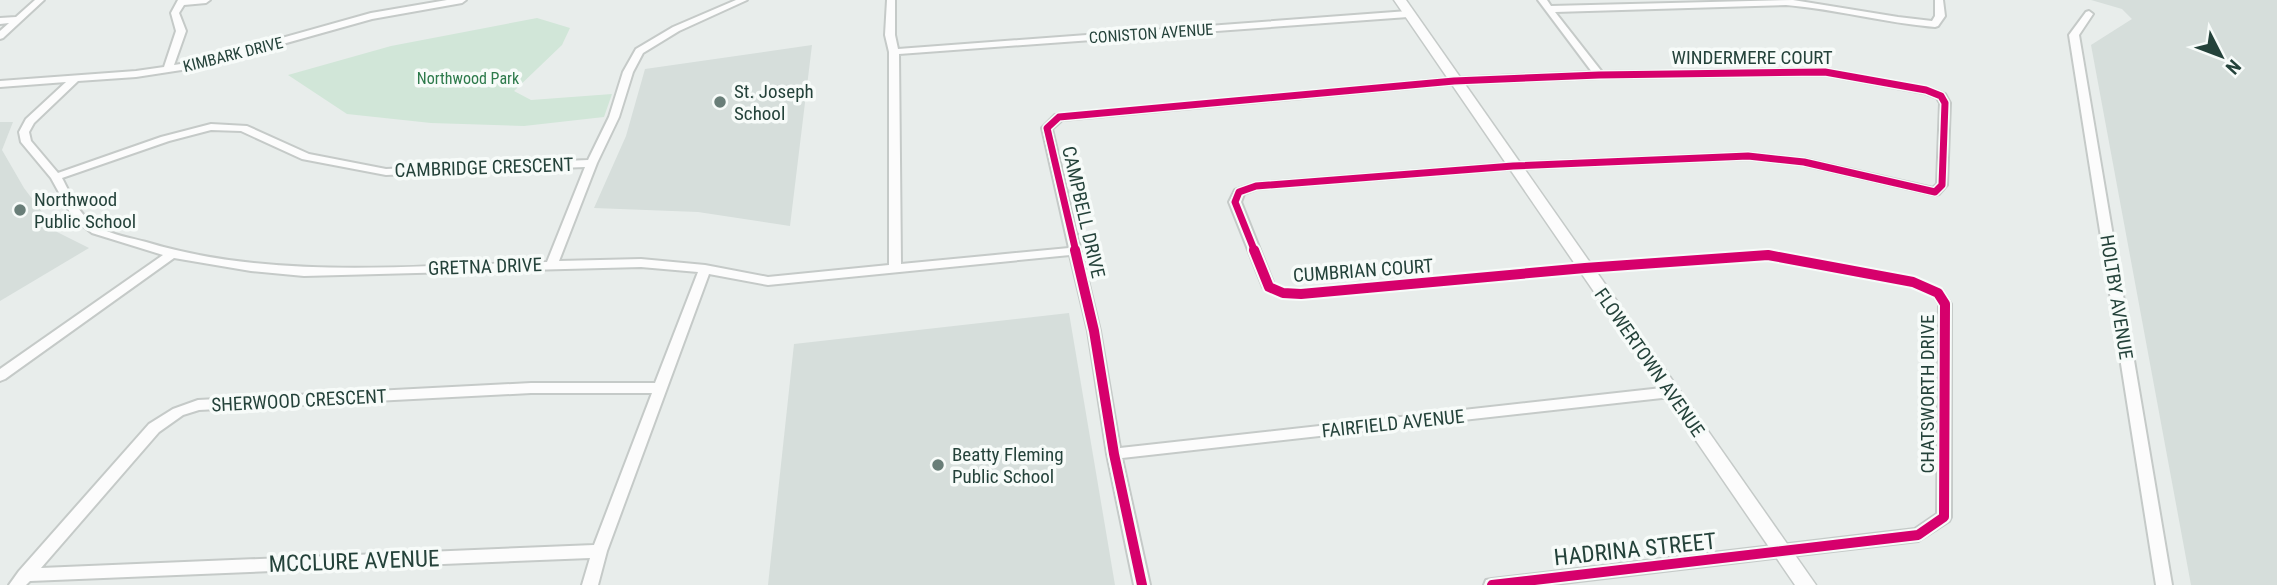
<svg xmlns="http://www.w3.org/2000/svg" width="2277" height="585" font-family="'Roboto Condensed',sans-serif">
<rect width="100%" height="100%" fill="#e8edeb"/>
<g fill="#d6dedb">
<path d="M2091 0H2277V585H2191L2091 45 2132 19 2122 9Z"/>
<path d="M812 45 790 226 698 212 594 208 626 136 645 69Z"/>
<path d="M0 122H13L2 150 24 188 57 232 89 248 0 301Z"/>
<path d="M1069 313 1115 585H768L794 344Z"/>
</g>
<path fill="#d1e6d8" d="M537 18 570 28 562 45 514 91 531 100 612 94 604 117 524 126 431 123 347 114 288 75 391 46Z"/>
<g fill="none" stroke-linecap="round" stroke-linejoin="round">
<defs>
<g id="minor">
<path d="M35 0H44L3 38 0 39V31L9 23 0 24V18L16 17Z"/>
<path d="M178 0H210L206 3 184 5 179 13 186 31 174 65 200 61 371 13 447 0H466L462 3 372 19 201 67 136 77 78 81 34 123 29 132 31 141 58 173 161 137 211 124 247 126 309 154 386 169 588 160 609 117 623 72 636 49 673 27 736 0H747L679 31 643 53 633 72 619 117 597 163 559 261 641 259 705 265 768 277 889 265V52L885 35 887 0H895V35L898 49 1408 11 1412 14 1408 17 899 54 901 264 1069 248 1042 128 1055 115 1454 78 1592 72 1538 0H1547L1551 6 1793 0 1898 17 1932 21 1935 16V0H1943L1945 16 1938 26 1935 27C1885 23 1836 9 1786 5L1555 12 1602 72 1825 69 1929 88 1945 94 1950 103 1947 185 1939 194 1935 195 1804 165 1748 159 1513 169 1257 189 1244 194 1241 202 1274 285 1285 289 1301 290 1585 264 1768 251 1917 279 1942 290 1951 304V517L1949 521 1918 541 1546 585H1484L1486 580 1492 579 1915 529 1937 514 1939 304 1934 296 1910 285 1768 259 1585 272 1301 298C1287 297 1274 297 1263 287L1229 202 1235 190 1256 183 1513 163 1748 153 1804 159 1933 188 1937 184 1940 103 1937 98 1924 93 1825 75 1599 78 1454 84 1062 120 1052 129 1100 331 1120 448 1671 387 1676 389 1678 392 1676 395 1671 397 1122 458 1150 585H1134L1107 454 1088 331 1070 255 768 285 709 274 607 551 598 585H582L590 558 30 581 26 585H9L19 571 149 424 173 409 198 400 531 383H655L698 272 641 267 304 276 251 271 174 258 5 379 0 381V369L163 255 92 233 73 218 51 178 21 142 19 132 26 119 66 82 0 87V81L136 71 164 67 176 31 171 13ZM211 130 241 131 302 159 386 175 585 167 547 262C414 265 274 281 146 242 131 238 113 235 100 228 80 218 72 197 62 178L169 141ZM531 393H652L594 545 41 568 159 432 183 415 199 410Z"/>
<path d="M2089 11 2093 14 2079 35 2172 585H2156L2069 35 2086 12Z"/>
</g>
<path id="tertiary" d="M1394 0H1406L1816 585H1795Z"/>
</defs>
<use href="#minor" stroke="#c5cac8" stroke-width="4"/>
<use href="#tertiary" stroke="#c5cac8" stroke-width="3"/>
<use href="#minor" fill="#fcfcfc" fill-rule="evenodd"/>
<use href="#tertiary" fill="#fcfcfc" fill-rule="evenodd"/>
<defs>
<path id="cycleway-far1" d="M1076 252 1047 128 1059 117 1454 81 1599 75 1825 72 1926 90 1941 96 1945 103 1942 185 1935 192 1804 162 1748 156 1513 166 1256 186 1239 192 1235 202 1255 252"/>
<g id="cycleway">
<path d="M1075 250 1094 331 1114 454 1142 585"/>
<path d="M1254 250 1269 287 1283 293 1301 294 1585 268 1768 255 1913 282 1938 293 1945 304 1944 517 1918 535 1492 585"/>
</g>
</defs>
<use href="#cycleway-far1" stroke="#f7fbf9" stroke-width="10"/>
<use href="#cycleway" stroke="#f7fbf9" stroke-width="14"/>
<use href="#cycleway-far1" stroke="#d6006c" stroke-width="7"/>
<use href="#cycleway" stroke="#d6006c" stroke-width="10"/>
</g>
<g fill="#697e78" stroke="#f7fbf9" stroke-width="2.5">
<circle cx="720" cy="102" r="7"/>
<circle cx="20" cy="210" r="7"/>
<circle cx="938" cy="465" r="7"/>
</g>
<g text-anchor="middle" stroke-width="7" stroke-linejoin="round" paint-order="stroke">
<g font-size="16" fill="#24423a" stroke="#f7fbf9">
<text transform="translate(1151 33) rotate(-4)" y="6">CONISTON AVENUE</text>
<text transform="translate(233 54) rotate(-14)" y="6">KIMBARK DRIVE</text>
</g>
<g font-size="16" fill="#2d7a4b" stroke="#f7fbf9">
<text x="468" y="84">Northwood Park</text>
</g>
<g font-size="19" fill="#24423a" stroke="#f7fbf9">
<text x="1752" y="64">WINDERMERE COURT</text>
<text transform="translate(484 167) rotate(-2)" y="7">CAMBRIDGE CRESCENT</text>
<text transform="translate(1084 212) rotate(77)" y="7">CAMPBELL DRIVE</text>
<text transform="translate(485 266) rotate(-2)" y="7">GRETNA DRIVE</text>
<text transform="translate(1363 270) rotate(-4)" y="7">CUMBRIAN COURT</text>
<text transform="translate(2117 297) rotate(81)" y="7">HOLTBY AVENUE</text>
<text transform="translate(1650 362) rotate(55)" y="7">FLOWERTOWN AVENUE</text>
<text transform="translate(1927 394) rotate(-90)" y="7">CHATSWORTH DRIVE</text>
<text transform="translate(299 400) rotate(-3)" y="7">SHERWOOD CRESCENT</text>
<text transform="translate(1393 423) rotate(-6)" y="7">FAIRFIELD AVENUE</text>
</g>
<g font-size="19" fill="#24423a" stroke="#f7fbf9" text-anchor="start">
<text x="734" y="98">St. Joseph<tspan x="734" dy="22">School</tspan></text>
<text x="34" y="206">Northwood<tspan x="34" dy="22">Public School</tspan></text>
<text x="952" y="461">Beatty Fleming<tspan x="952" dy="22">Public School</tspan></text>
</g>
<g font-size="23" fill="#24423a" stroke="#f7fbf9">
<text transform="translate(1635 549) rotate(-6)" y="8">HADRINA STREET</text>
<text transform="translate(354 561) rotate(-2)" y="8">MCCLURE AVENUE</text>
</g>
</g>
<g transform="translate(2221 56) rotate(132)" stroke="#f7fbf9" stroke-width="5" paint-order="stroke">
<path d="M0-5L12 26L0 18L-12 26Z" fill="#24423a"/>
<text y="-10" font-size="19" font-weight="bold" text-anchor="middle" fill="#24423a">N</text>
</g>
</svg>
